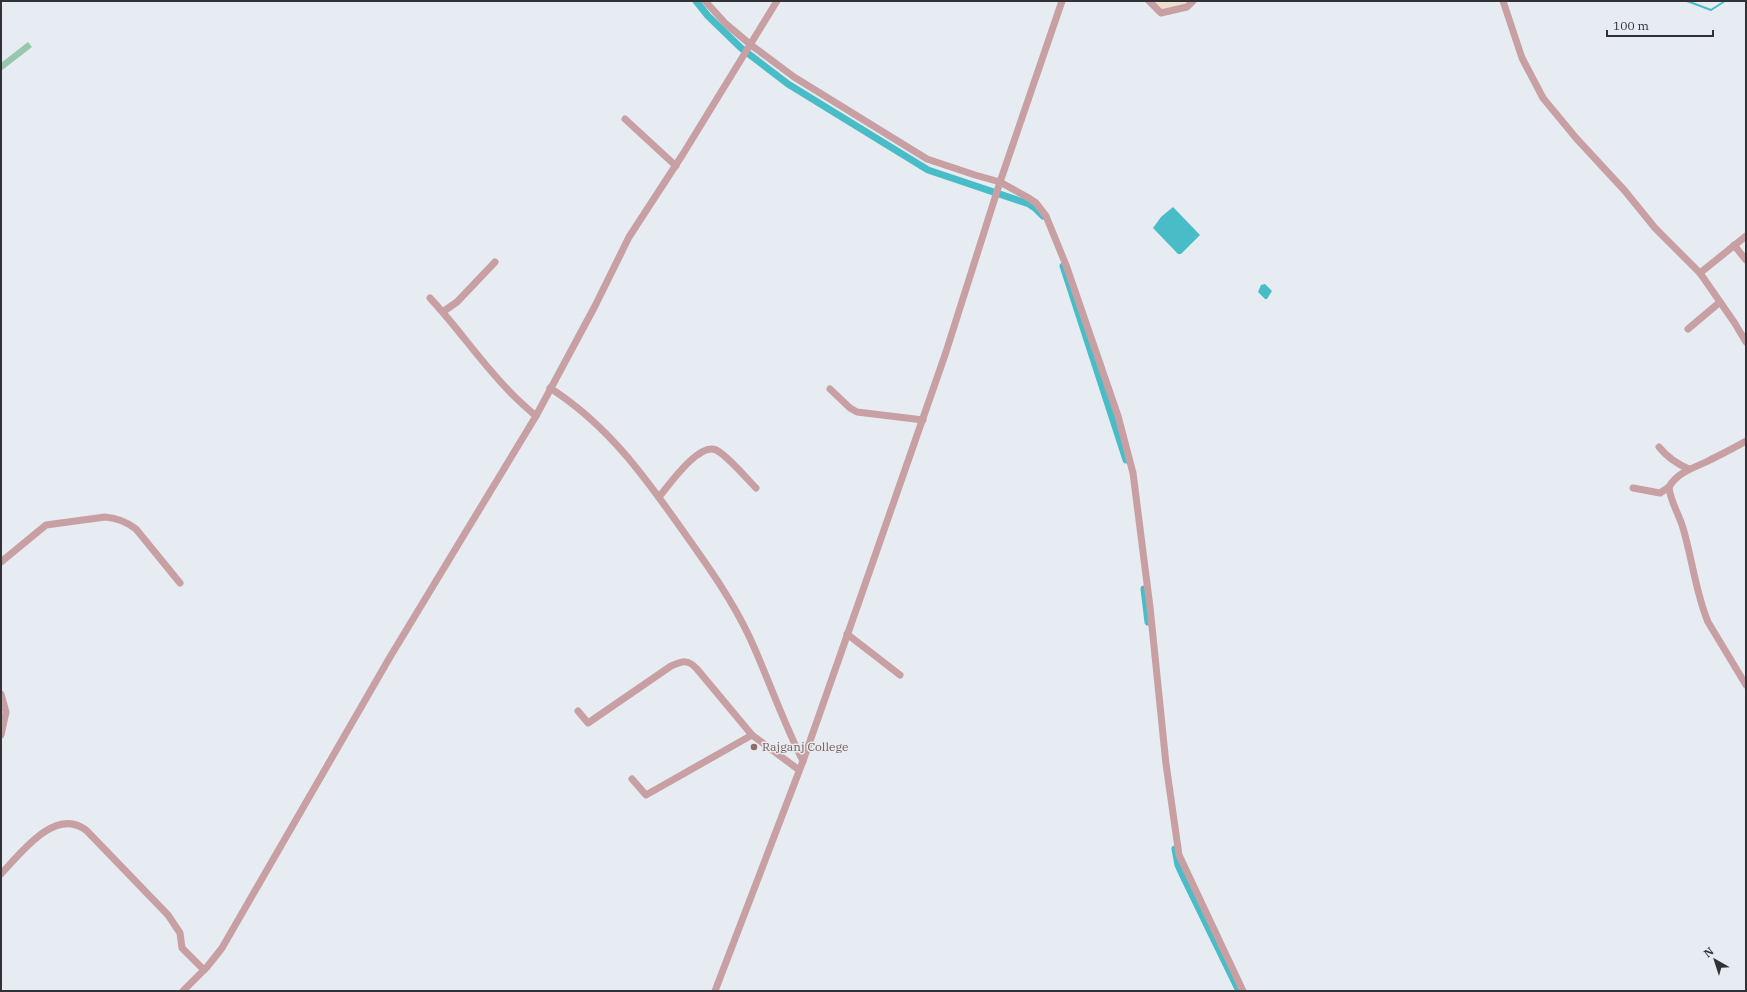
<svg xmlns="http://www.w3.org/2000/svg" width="1747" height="992" font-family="'IBM Plex Serif',serif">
<rect width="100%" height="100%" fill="#e7ebf2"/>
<path fill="#ecdfcb" d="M1153 1H1189L1185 5 1161 11Z"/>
<path fill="#97c7ac" d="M28 42 32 47 1 71V63Z"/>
<g fill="#48bdc8">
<path d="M1173 207 1200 235 1181 254H1178L1153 228 1161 217Z"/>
<path d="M1265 284 1272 291 1267 299H1265L1258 292 1261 285Z"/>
</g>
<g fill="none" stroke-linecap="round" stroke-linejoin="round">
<path stroke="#48bdc8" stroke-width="2" d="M1687 1 1711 10 1725 1"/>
<g stroke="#48bdc8" stroke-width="7">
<path d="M696 1 708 16 741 48 788 84 928 170 1029 204 1035 208 1043 216"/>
<path d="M1063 266 1126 460"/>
<path d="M1144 589 1148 622"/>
<path d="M1175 849 1178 865 1183 876 1238 989"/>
</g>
<g stroke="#c8a0a3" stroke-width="7">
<path d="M705 1 726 24 751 45 794 77 927 159 975 175 1000 182 1027 197 1036 203 1046 216 1066 265 1118 416 1133 473 1150 607 1166 764 1179 855 1243 991"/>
<path d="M1149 1 1161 13 1187 7 1193 1"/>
<path d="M1503 1 1522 58 1543 98 1576 138 1625 191 1655 228 1700 273 1734 322 1746 342"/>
<path d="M625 119 676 166"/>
<path d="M1734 245 1746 260"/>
<path d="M1700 273 1746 236"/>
<path d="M430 298C460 330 484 367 515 397 522 404 529 410 536 416"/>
<path d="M444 311 457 302 495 262"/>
<path d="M1688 329 1720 302"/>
<path d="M550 388C608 425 645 477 683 531 707 565 731 598 749 636 768 677 782 720 803 761"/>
<path d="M830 389 850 408 857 412 923 420"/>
<path d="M1746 441C1734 448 1722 454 1710 460 1695 468 1678 471 1669 487 1670 501 1679 514 1683 528 1692 558 1696 594 1708 622L1746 685"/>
<path d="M1659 447C1667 457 1677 464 1689 469"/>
<path d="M1633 488 1660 493 1669 487"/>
<path d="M659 497C669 485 699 442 716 450 727 455 747 479 756 488"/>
<path d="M1 562 46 525 105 517C117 518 126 521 136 529L180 583"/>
<path d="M847 634 900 675"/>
<path d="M1 694 6 712 1 735"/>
<path d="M578 711 588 723 671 666C683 661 688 659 697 669L752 735"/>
<path d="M632 779 646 795 752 735 799 770"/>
<path d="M1 874C20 854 56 805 87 831L168 915 180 933 182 948 204 970"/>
<path d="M183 991 207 967 222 948 390 657 536 416 595 306 629 237 683 154 777 1"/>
<path d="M715 991 803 761 862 593 945 355 1000 182 1062 1"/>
</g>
</g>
<circle fill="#8d6e63" stroke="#e7ebf2" stroke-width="1.5" cx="754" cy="747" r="4"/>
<g text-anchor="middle" stroke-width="3" stroke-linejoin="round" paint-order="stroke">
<g font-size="12" fill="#785e54" stroke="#e7ebf2" text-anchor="start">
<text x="762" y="751">Rajganj College</text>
</g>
</g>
<rect width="1747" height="992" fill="none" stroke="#303235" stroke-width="4"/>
<g transform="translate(1715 960) rotate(321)" stroke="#e7ebf2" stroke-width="3" paint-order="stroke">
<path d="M0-3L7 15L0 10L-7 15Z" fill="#303235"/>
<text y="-6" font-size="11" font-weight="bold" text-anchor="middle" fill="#303235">N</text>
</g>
<path d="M1607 30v6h106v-6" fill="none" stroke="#303235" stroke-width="2"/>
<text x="1613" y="30" font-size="12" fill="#303235" stroke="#e7ebf2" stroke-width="3" paint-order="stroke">100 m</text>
</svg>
